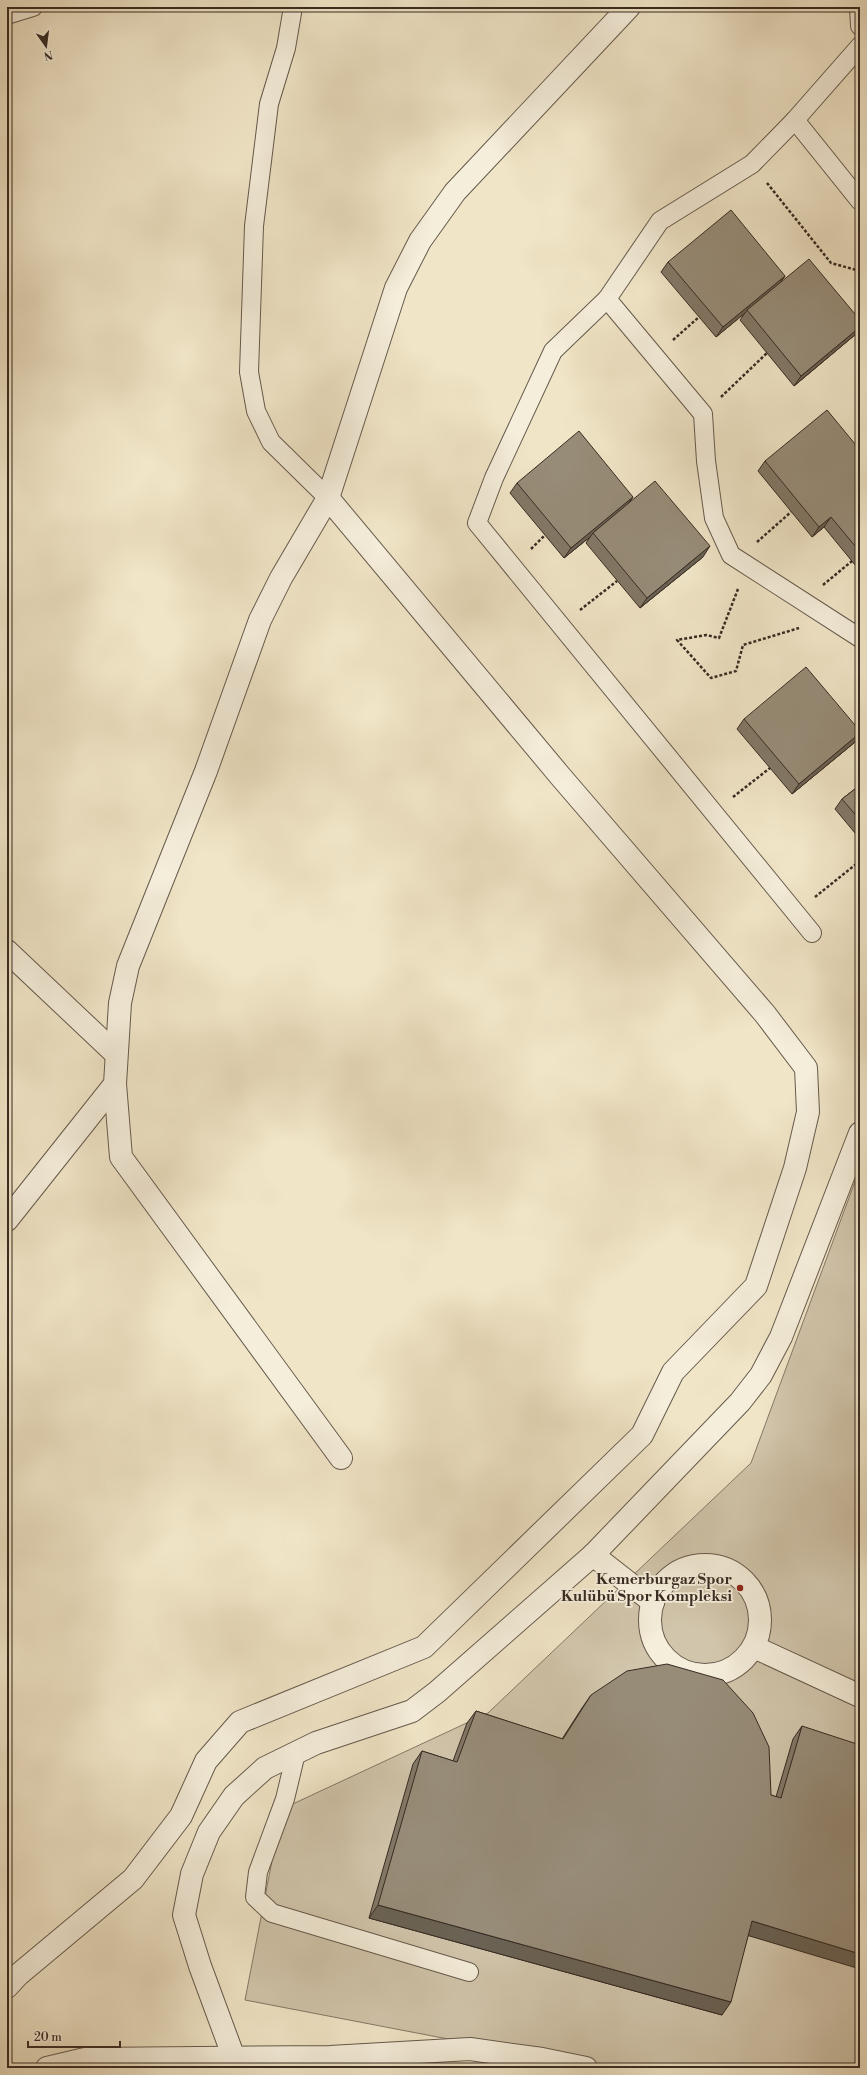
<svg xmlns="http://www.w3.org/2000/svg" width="867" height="2075" font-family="'Libre Bodoni',serif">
<rect width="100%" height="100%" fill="#f0e5c7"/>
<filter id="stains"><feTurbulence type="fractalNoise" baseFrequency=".005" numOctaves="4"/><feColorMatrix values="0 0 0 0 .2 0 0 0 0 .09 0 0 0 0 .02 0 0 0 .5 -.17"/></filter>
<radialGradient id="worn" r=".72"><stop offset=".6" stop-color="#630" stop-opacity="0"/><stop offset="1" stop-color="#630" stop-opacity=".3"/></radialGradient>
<path fill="#d1c5ab" stroke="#847867" d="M860 1168V2068H599L245 2000 282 1809 488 1713 751 1463Z"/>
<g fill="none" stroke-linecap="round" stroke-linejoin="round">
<defs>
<g id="service">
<path d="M293 7 286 48 269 104 254 226 249 372 256 411 271 442 328 498"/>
<path d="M859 7 860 26"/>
<path d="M7 15 33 7"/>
<path d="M860 46 795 120 860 201"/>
<path d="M795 120 752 164 660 221 607 299 703 414 706 461 714 518 731 555 860 638"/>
<path d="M607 299 553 351 494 478 477 523 812 933"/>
<path d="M296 1753 285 1799 258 1872 255 1897 272 1913 469 1972"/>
</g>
<g id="minor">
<path d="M7 951 116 1054"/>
<path d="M115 1084 121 1157 341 1458"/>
<path d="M7 1220 115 1084 120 1003 128 966 206 771 260 620 281 578 328 498 396 288 420 241 455 192 629 7"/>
<path d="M593 1555 653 1602"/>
<circle cx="705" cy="1620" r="55"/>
<path d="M754 1647 860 1696"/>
<path d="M7 1987 18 1975 133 1879 181 1816 206 1761 240 1722 424 1647 642 1435 673 1372 756 1286 795 1168 808 1112 806 1068 765 1014 561 777 328 498"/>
<path d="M234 2058 200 1966 184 1915 192 1874 209 1832 234 1796 265 1768 316 1743 412 1711 437 1692 593 1555 740 1402 761 1375 781 1337 860 1133"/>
<path d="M47 2068 85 2059 330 2057 470 2049 542 2059 586 2068"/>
</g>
</defs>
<use href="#service" stroke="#655a4c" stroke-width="20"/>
<use href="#minor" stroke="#655a4c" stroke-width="24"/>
<g stroke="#372b23" stroke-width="2.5" stroke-dasharray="3 2" stroke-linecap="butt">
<path d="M767 183 831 263 860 271"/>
<path d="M673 340 699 317"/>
<path d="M721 397 767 353"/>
<path d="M757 542 791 512"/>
<path d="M531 549 545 535"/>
<path d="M823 585 852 561"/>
<path d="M738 589 719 638 706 635 677 640 711 678 736 671 743 645 799 628"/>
<path d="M580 610 617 581"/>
<path d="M733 797 770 768"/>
<path d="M815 897 860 861"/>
</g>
<use href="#service" stroke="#f5eedb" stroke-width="18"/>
<use href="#minor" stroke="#f5eedb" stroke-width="22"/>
</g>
<g fill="#827867" stroke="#372b23">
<path d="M668 262 785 276 780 283 856 334 794 386 740 320 745 313 716 337 661 272Z"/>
<path d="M860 450V571L824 527 812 537 758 471 765 461Z"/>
<path d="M517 483 633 497 629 503 703 557 640 608 586 543 590 537 564 558 510 493Z"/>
<path d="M744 719 860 731V734L854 743 792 794 737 729Z"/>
<path d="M860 785V839L835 809 842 799Z"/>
<path d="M591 1695 771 1795 776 1797 793 1739 802 1726 748 1936 722 2015 369 1918 413 1764 422 1751 453 1761 467 1723 476 1711 562 1739 582 1708Z"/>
</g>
<g fill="#6a6254" stroke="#372b23">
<path d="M785 276 778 286 747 310 745 313 716 337 723 327Z"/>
<path d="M860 327V329L856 334 794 386 801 376Z"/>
<path d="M633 497 626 507 593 533 590 537 564 558 571 548Z"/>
<path d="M831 517 824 527 812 537 819 527Z"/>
<path d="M710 546 703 557 640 608 647 598Z"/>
<path d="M860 733 854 743 792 794 799 784Z"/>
<path d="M378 1905 731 2002 722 2015 369 1918Z"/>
<path d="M752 1921 860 1954V1969L743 1934Z"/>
</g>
<g fill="#978c78" stroke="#372b23">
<path d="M731 210 785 276 723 327 668 262Z"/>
<path d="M809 259 860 320V327L801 376 747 310Z"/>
<path d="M827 410 860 450V552L831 517 819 527 765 461Z"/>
<path d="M579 431 633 497 571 548 517 483Z"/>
<path d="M655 481 710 546 647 598 593 533Z"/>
<path d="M806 667 860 731V733L799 784 744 719Z"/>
<path d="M860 785V820L842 799Z"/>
<path d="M667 1664 723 1680 753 1713 769 1747 771 1795 781 1798 802 1726 860 1745V1954L752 1921 731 2002 378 1905 422 1751 457 1762 476 1711 563 1739 591 1695 627 1671Z"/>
</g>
<circle fill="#8f2418" stroke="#f5eedb" stroke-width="1.5" cx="740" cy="1588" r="4"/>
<g text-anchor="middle" stroke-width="3.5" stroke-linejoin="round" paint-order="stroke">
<g font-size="15" font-weight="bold" fill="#372b23" stroke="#f5eedb" text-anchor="end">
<text x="732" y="1584">Kemerburgaz Spor<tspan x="732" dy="17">Kulübü Spor Kompleksi</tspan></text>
</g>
</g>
<rect width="867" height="2075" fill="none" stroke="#f0e5c7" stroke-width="24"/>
<rect x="8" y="8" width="851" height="2059" fill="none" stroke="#372b23" stroke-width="2"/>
<rect x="12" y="12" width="843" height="2051" fill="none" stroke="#372b23"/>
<g transform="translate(46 46) rotate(166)" stroke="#f5eedb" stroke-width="3" paint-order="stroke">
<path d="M0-3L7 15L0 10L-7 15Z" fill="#372b23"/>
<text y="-6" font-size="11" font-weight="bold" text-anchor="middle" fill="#372b23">N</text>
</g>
<path d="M28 2041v6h92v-6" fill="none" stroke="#372b23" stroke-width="2"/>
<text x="34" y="2041" font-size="12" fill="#372b23" stroke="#f5eedb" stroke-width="3" paint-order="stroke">20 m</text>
<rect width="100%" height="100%" filter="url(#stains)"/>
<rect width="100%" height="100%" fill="url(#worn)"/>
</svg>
